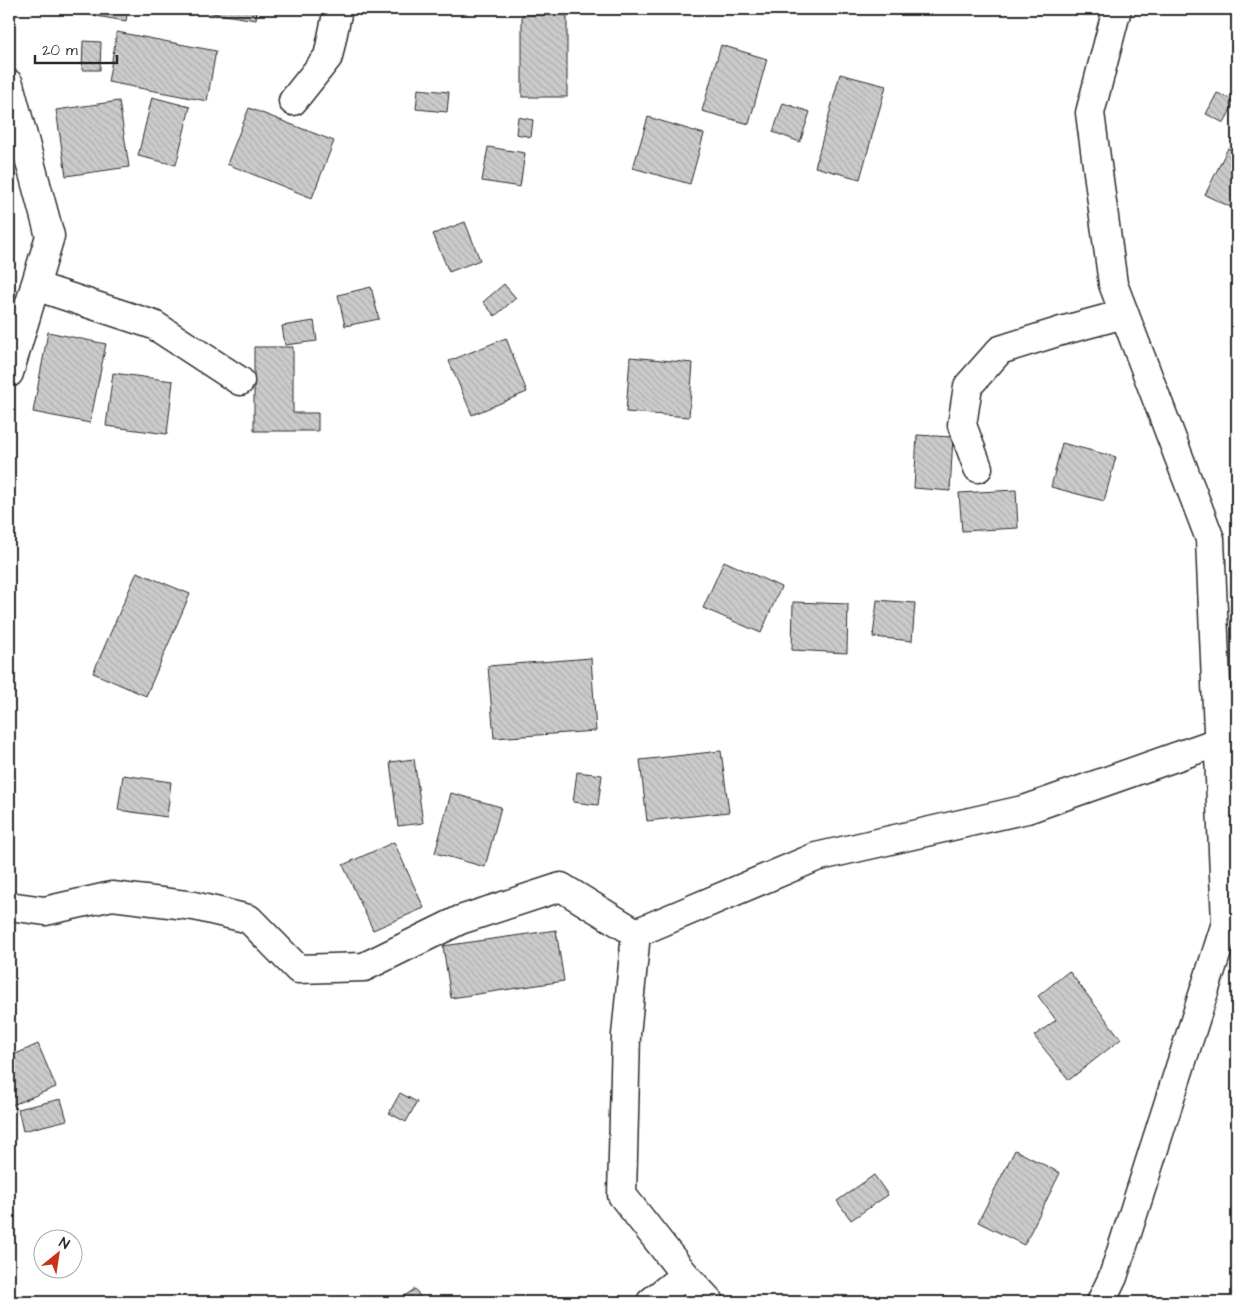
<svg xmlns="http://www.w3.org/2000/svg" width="1246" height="1311" font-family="'Architects Daughter',sans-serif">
<defs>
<pattern id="building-back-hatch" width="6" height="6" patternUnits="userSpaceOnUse" patternTransform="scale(1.25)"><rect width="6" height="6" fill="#cbcbcb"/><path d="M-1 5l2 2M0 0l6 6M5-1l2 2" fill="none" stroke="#aeaeae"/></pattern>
</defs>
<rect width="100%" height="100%" fill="#fff"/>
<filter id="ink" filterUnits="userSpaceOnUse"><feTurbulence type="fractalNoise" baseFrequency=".02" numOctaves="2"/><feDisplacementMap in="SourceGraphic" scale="10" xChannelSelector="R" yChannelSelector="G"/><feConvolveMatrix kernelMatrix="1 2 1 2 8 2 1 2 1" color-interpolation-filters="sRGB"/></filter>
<g filter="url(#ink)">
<g fill="url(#building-back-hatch)" stroke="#2b2b2b">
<path d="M91 9H128L126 21 90 15Z"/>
<path d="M158 9H193L192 14Z"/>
<path d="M206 9H257L256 20 206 12Z"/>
<rect x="522" y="15" width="45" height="82"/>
<path d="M117 32 216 51 207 101 108 82Z"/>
<path d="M83 41 101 42 100 70H82Z"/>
<path d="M721 45 767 59 749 124 702 111Z"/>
<path d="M840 74 886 86 860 179 815 167Z"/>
<path d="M418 89 449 92 447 112 416 109Z"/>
<path d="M1217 93 1235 101 1224 123 1206 114Z"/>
<path d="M152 97 190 107 176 165 138 156Z"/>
<path d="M119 101 129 167 66 176 56 110Z"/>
<path d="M783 103 810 112 800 142 773 132Z"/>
<path d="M249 108 334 141 312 198 227 164Z"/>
<path d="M518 117 533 120 531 137 516 134Z"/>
<path d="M648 117 704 134 690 184 633 168Z"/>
<path d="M488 147 525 153 520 187 482 181Z"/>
<path d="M1228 148 1237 152V210L1205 195Z"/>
<path d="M465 222 480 260 449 272 433 234Z"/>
<path d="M504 284 516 298 495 316 483 302Z"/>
<path d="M371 287 379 319 345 326 338 295Z"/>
<path d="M314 321 317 341 285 345 282 326Z"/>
<path d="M48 332 106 344 90 423 33 412Z"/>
<path d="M506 338 527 392 472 415 449 361Z"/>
<path d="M254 347H293V413H318V431H254Z"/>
<path d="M630 357 693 363 689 417 626 412Z"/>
<path d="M113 373 173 381 167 434 106 426Z"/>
<path d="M917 435 953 437 950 491 914 488Z"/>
<path d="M1062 443 1116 457 1104 501 1051 487Z"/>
<path d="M1016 490 1018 528 962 531 959 493Z"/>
<path d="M724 561 781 587 761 633 703 608Z"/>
<path d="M137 572 190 594 146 696 93 673Z"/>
<path d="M877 600 915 603 912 641 873 637Z"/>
<path d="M793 602 848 604 847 653 792 650Z"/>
<path d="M591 658 596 731 494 738 488 666Z"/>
<path d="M721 751 729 812 647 821 640 760Z"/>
<path d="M414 759 423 823 398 826 390 762Z"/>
<path d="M577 772 602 775 598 805 573 802Z"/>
<path d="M123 775 171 782 167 817 118 810Z"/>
<path d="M451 793 501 807 485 867 435 853Z"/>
<path d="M394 842 424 908 373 930 343 865Z"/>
<path d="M556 930 564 981 451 998 443 946Z"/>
<path d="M1069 971 1121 1039 1069 1080 1034 1036 1056 1020 1038 996Z"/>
<path d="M38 1044 56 1087 10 1106 9 1104V1057Z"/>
<path d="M400 1093 417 1102 406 1122 389 1113Z"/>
<path d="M61 1099 67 1120 23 1131 18 1109Z"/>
<path d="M1015 1150 1060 1173 1024 1245 978 1222Z"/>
<path d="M874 1175 888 1195 851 1220 837 1201Z"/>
<path d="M415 1289 424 1302H395Z"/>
</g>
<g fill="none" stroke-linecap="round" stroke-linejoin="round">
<defs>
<g id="minor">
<path d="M9 84 50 236 9 373"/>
<path d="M293 101 328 57 338 9"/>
<path d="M35 286 154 325 240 381"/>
<path d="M978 468 962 425 968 386 1000 350 1061 331 1124 314"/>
<path d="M9 906 45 911 112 896 194 906 249 919 298 969 364 967 460 920 561 887 636 933 626 1035 622 1195 685 1275 710 1302"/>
<path d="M636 933 816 857 1027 809 1218 742 1237 743"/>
<path d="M651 1302 685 1275"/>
<path d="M1101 1302 1113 1277 1226 923 1210 539 1113 284 1090 113 1117 9"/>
</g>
</defs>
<use href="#minor" stroke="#2b2b2b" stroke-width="31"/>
<use href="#minor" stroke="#fff" stroke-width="28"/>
</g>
</g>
<rect width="1246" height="1311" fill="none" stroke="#fff" stroke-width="30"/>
<rect x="15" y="15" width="1216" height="1281" fill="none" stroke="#2b2b2b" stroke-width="2" filter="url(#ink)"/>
<g transform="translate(58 1254) rotate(30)"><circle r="24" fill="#ffffff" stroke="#aaaaaa"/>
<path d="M0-4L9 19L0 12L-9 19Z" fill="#c8321e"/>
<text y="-8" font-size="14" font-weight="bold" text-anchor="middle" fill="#2b2b2b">N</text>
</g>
<path d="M35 55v8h82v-8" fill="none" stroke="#2b2b2b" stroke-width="2.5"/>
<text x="42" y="55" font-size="15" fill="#2b2b2b" stroke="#ffffff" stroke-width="4" paint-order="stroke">20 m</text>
</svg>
